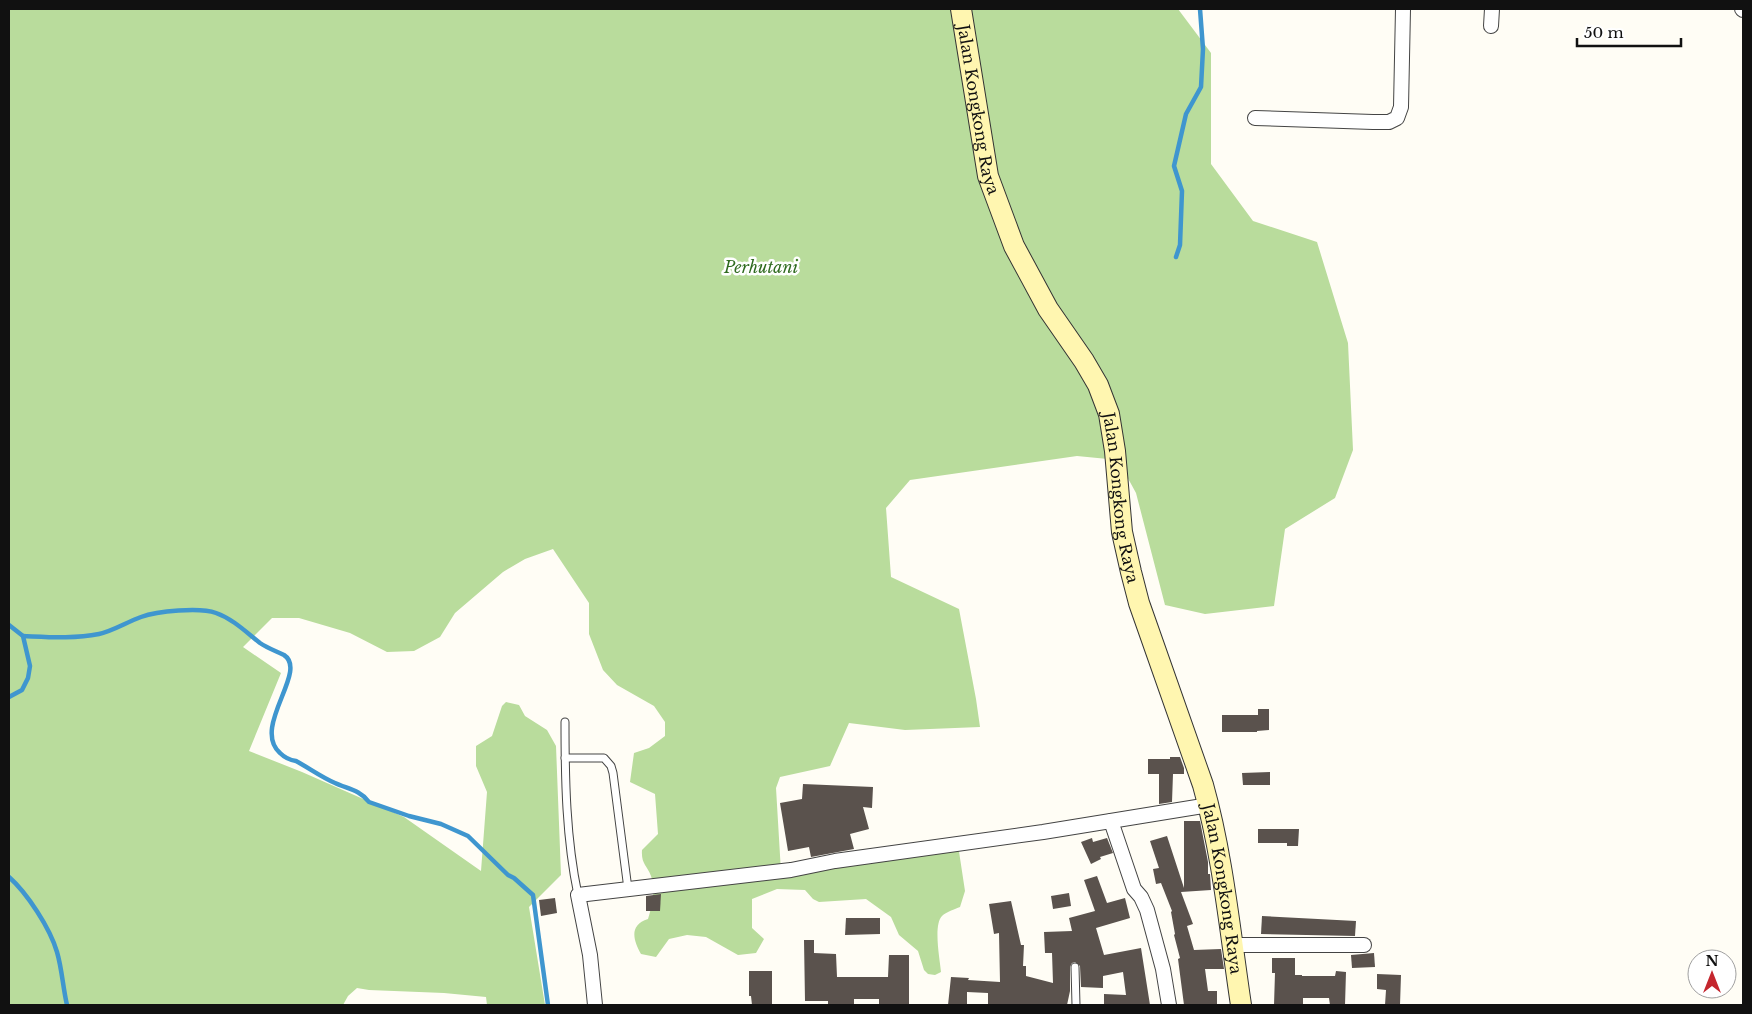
<svg xmlns="http://www.w3.org/2000/svg" width="1752" height="1014" font-family="'Libre Baskerville',serif">
<rect width="100%" height="100%" fill="#fffdf5"/>
<path fill="#b9dc9c" d="M9 9H1178L1211 53V164L1253 221 1317 242 1348 343 1353 450 1335 498 1285 529 1274 606 1205 614 1165 605 1136 493 1118 460 1077 456 910 480 886 508 891 577 959 609 976 699 980 727 905 730 849 723 830 766 780 777 776 788 781 872 958 845 965 891 960 907C955 909 946 912 942 916 933 925 940 960 941 972L935 975 928 974 924 970 918 951 899 935 891 917 866 899 819 902 813 899 805 890 777 889 752 899V928L764 939 756 953 738 955 706 937 687 935 669 939 656 957 641 954C633 940 629 925 648 919 652 906 656 890 651 876 647 865 641 864 642 850L658 834 655 794 630 782 634 753 649 748 665 736V722L654 706 617 685 603 670 589 634V603L553 549 525 559 503 572 455 613 440 637 414 651 387 652 350 633 299 618H272L243 647 281 673 249 751 302 772 404 817 481 871 487 792 476 766V746L492 736 502 706 506 702 519 705 525 716 547 730 556 746 561 875 529 907 545 1005H487L486 997 444 993 369 990 357 988 348 996 343 1005H9Z"/>
<g fill="none" stroke-linecap="round" stroke-linejoin="round">
<g stroke="#3f96cf" stroke-width="4.5">
<path d="M1176 257 1180 245 1182 191 1174 166 1186 114 1201 87 1203 49 1200 9"/>
<path d="M9 625 23 636 30 666 28 678 22 690 9 697"/>
<path d="M23 636C48 637 74 639 99 634 113 631 127 622 141 617 157 611 200 607 216 613 233 619 246 632 260 643 267 648 276 651 284 655 309 671 251 727 280 753 285 758 289 760 296 761 309 768 321 777 335 783 348 789 360 790 369 802L409 816 441 824 468 836 508 875 514 878 533 895 548 1005"/>
<path d="M9 877C27 893 50 928 57 952 62 969 63 988 67 1005"/>
</g>
</g>
<g fill="#5a524d">
<path d="M1258 709H1269V730L1257 731V732H1222V715H1258Z"/>
<path d="M1170 757H1180L1184 768V774H1173L1172 802 1159 804V774H1148V759H1170Z"/>
<path d="M1270 772V785H1243L1242 773Z"/>
<path d="M803 784 873 787 872 808 863 807 869 829 850 834 854 849 811 857 809 847 788 851 780 803 802 799Z"/>
<path d="M1184 821H1200L1208 862V874H1210L1211 890 1181 892 1193 924 1187 926 1194 950 1221 949 1224 969H1205L1208 991H1217V1005H1184L1178 959 1180 958 1174 935 1175 934 1171 912 1172 911 1161 883 1156 884 1153 869 1159 868 1150 841 1167 836 1184 888Z"/>
<path d="M1258 829H1299L1298 846H1287V843H1258Z"/>
<path d="M1092 838 1093 842 1107 838 1113 853 1100 857 1101 859 1091 864 1081 842Z"/>
<path d="M1097 876 1107 903 1125 898 1130 918 1096 928 1104 955 1141 948 1150 1005H1104V994L1126 995 1123 972 1103 976V988L1081 987 1080 966 1075 962 1072 963 1070 967V991L1067 1005H988V993L967 992V1005H948L951 977 969 978 968 980 1000 982 999 933 994 934 989 904 1011 901 1021 945H1024L1023 966H1026V976L1053 983 1052 953H1045L1044 932 1072 931 1069 918 1095 911 1084 880Z"/>
<path d="M1069 893 1071 906 1053 909 1051 896Z"/>
<path d="M661 894 660 911H646V896Z"/>
<path d="M555 898 557 913 541 916 539 900Z"/>
<path d="M1262 916 1356 921 1355 936 1261 934Z"/>
<path d="M846 918H880V934L845 935Z"/>
<path d="M804 940H814V953L836 954 837 977H888L889 955H909V1005H879V999H854V1005H828V1001H805Z"/>
<path d="M1374 953 1375 967 1352 968 1351 955Z"/>
<path d="M1272 958H1295V975H1302V976H1335L1336 971 1346 972 1345 1005H1330L1329 998H1303V1005H1274L1275 973H1272Z"/>
<path d="M749 971H772V1005H752L751 996H749Z"/>
<path d="M1377 974 1401 975 1400 1005H1385L1386 990 1377 989Z"/>
</g>
<g fill="none" stroke-linecap="round" stroke-linejoin="round">
<defs>
<g id="lane">
<path d="M565 722C565 780 566 838 578 895"/>
<path d="M565 758H604L611 766 613 773 628 889"/>
<path d="M1075 967 1076 1005"/>
</g>
<g id="street">
<path d="M1742 9 1743 10"/>
<path d="M1491 26 1492 9"/>
<path d="M1255 118 1373 122H1389L1397 118 1401 107 1403 9"/>
<path d="M1111 821 1134 889 1141 897 1147 910 1163 969 1169 1005"/>
<path d="M1232 945H1364"/>
<path d="M595 1005 590 955 578 895 791 870 835 861 1043 832 1209 805"/>
</g>
<g id="secondary">
<path id="s1" d="M961 9 988 176 1014 246 1048 309 1084 361 1098 385 1109 414 1115 451 1122 532 1131 572 1139 603 1203 785C1223 856 1230 932 1241 1005"/>
</g>
</defs>
<use href="#lane" stroke="#444" stroke-width="9"/>
<use href="#street" stroke="#444" stroke-width="16"/>
<use href="#secondary" stroke="#333" stroke-width="22"/>
<use href="#lane" stroke="#fff" stroke-width="7"/>
<use href="#street" stroke="#fff" stroke-width="14"/>
<use href="#secondary" stroke="#fff6b0" stroke-width="20"/>
</g>
<g text-anchor="middle" stroke-width="5" stroke-linejoin="round" paint-order="stroke">
<g font-size="16" fill="#111" stroke="#fff">
<text dy="6" stroke="none"><textPath href="#s1" startOffset="102">Jalan Kongkong Raya</textPath></text>
<text dy="6" stroke="none"><textPath href="#s1" startOffset="522">Jalan Kongkong Raya</textPath></text>
<text dy="6" stroke="none"><textPath href="#s1" startOffset="928">Jalan Kongkong Raya</textPath></text>
</g>
<g font-size="16" font-style="italic" fill="#2f6b1f" stroke="#fff">
<text x="761" y="273">Perhutani</text>
</g>
</g>
<rect width="1752" height="1014" fill="none" stroke="#111111" stroke-width="20"/>
<g transform="translate(1712 974)"><circle r="24" fill="#ffffff" stroke="#a0a0a0"/>
<path d="M0-4L9 19L0 12L-9 19Z" fill="#c4262e"/>
<text y="-8" font-size="14" font-weight="bold" text-anchor="middle" fill="#111111">N</text>
</g>
<path d="M1577 38v8h104v-8" fill="none" stroke="#111111" stroke-width="2.5"/>
<text x="1584" y="38" font-size="15" fill="#111111" stroke="#ffffff" stroke-width="4" paint-order="stroke">50 m</text>
</svg>
